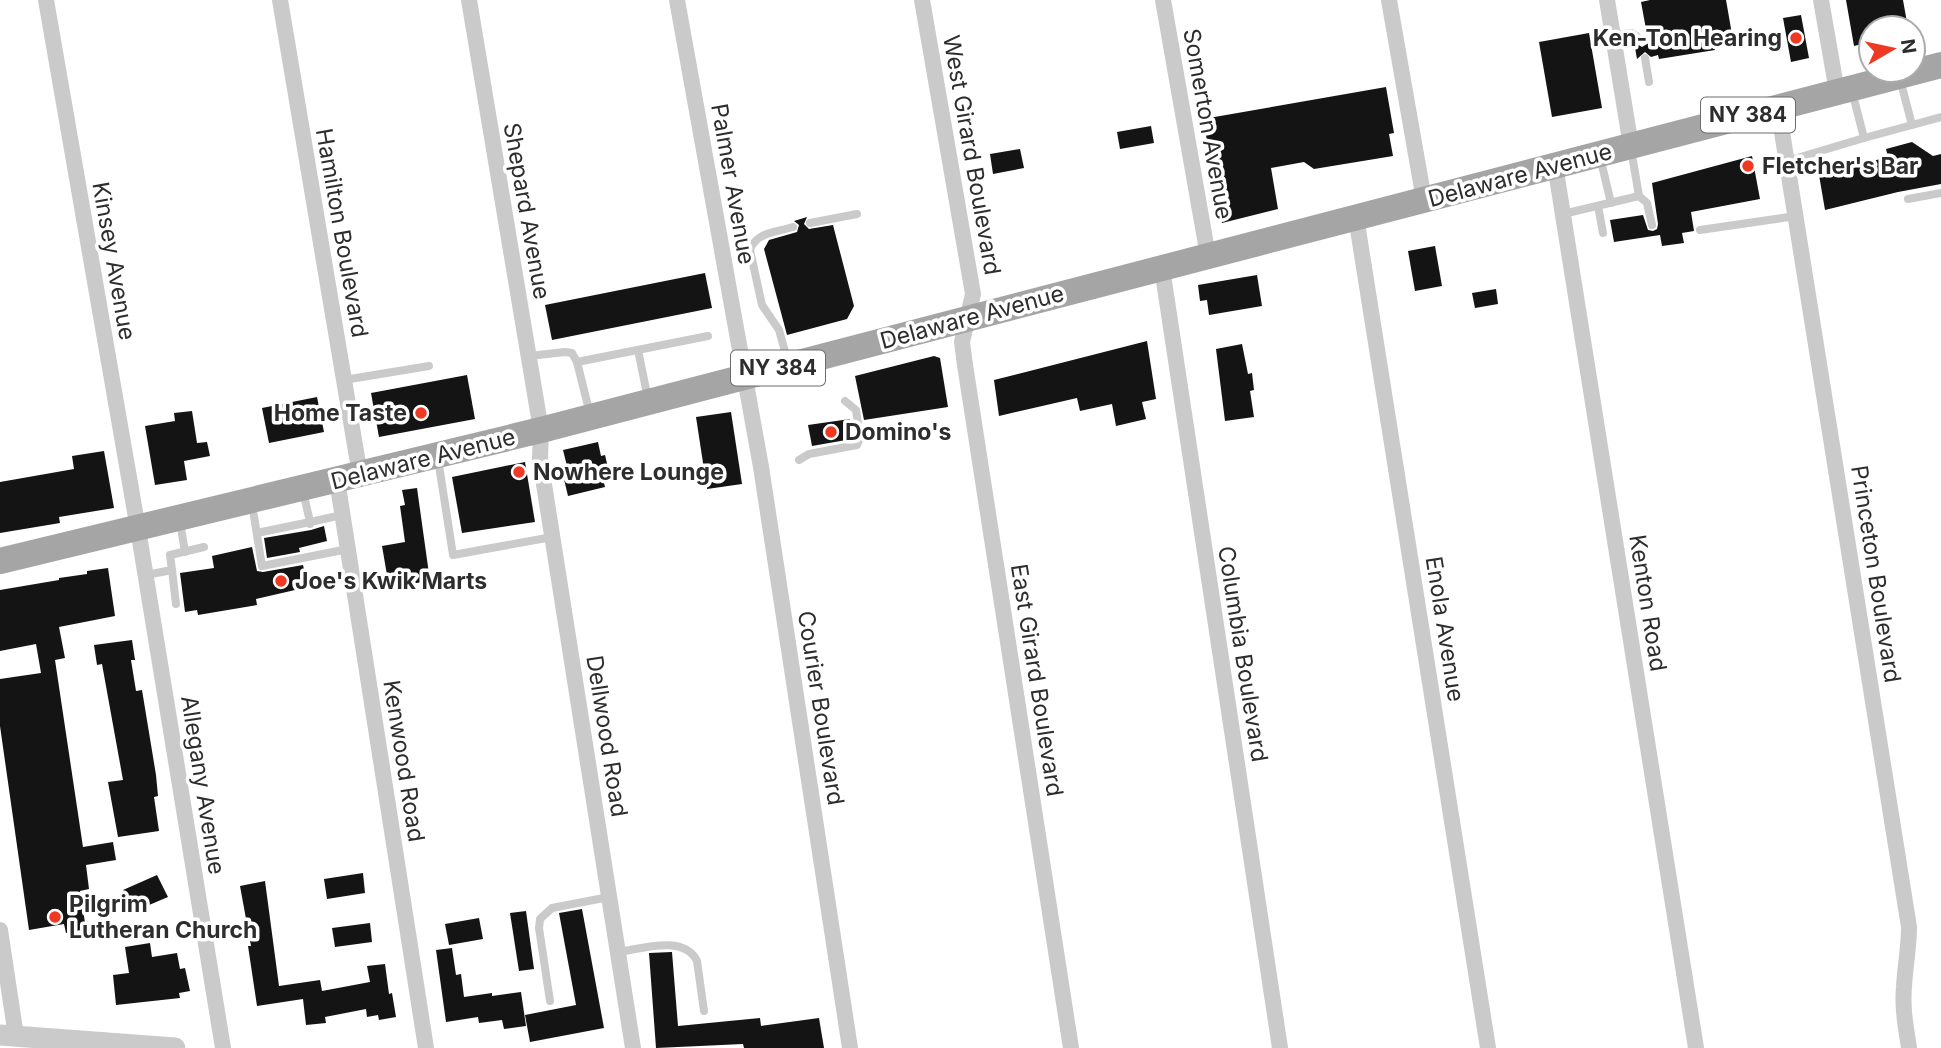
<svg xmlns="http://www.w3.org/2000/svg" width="1941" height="1048" font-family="Inter,sans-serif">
<rect width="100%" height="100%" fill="#fff"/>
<g fill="#141414">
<path d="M1650 0H1726L1733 40 1714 43 1715 50 1659 59 1658 55 1651 57 1645 52 1637 59 1634 42 1642 47 1647 44 1648 40 1641 2Z"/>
<path d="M1846 0H1903L1908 28H1871V42L1854 46Z"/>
<path d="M1801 15 1809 58 1791 62 1783 18Z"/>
<path d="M1589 33 1602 108 1552 117 1539 42Z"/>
<path d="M1386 87 1394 133 1389 134 1393 156 1314 169 1304 162 1271 168 1278 209 1222 223 1203 119Z"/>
<path d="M1151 126 1154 143 1120 149 1117 132Z"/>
<path d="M1912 142 1933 156 1941 154V184L1898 192 1825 210 1819 175 1888 157 1886 149Z"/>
<path d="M1020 149 1024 168 993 174 990 154Z"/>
<path d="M1752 156 1760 199 1691 212 1694 231 1682 233 1684 243 1662 246 1660 235 1614 242 1610 220 1643 215 1648 230 1653 231 1657 229 1658 224 1652 183Z"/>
<path d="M807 217 804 224 809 229 833 225 854 306 847 319 787 335 764 249 769 240 797 232 799 225 794 221Z"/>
<path d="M1435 246 1442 286 1415 291 1408 251Z"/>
<path d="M705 273 712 308 552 340 545 305Z"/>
<path d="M1257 275 1262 306 1209 315 1207 300 1200 301 1198 285Z"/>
<path d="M1496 289 1498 304 1475 308 1472 293Z"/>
<path d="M1147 341 1156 399 1142 402 1146 419 1116 426 1112 404 1080 411 1077 398 999 416 994 380Z"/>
<path d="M1242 344 1248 374 1252 373 1254 390 1250 391 1254 417 1225 421 1216 349Z"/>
<path d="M934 356 940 358 948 407 864 420 855 376Z"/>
<path d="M467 375 475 419 379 437 371 393Z"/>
<path d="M317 397 324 432 269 443 262 408Z"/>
<path d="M192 411 197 443 207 442 210 456 184 461 187 480 155 485 145 426 175 421 174 413Z"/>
<path d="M731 412 742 484 707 489 696 417Z"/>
<path d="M850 419 852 439 812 446 808 425Z"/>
<path d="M598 442 601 456 605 455 609 472 602 474 605 487 568 496 562 471 568 470 563 450Z"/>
<path d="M104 451 114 508 59 517 60 523 0 533V482L74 469 72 456Z"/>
<path d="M525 462 535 522 462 533 452 477Z"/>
<path d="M417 488 430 581 403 585 401 573 387 575 382 546 405 542 400 506 405 505 402 490Z"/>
<path d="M324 526 327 541 299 548 300 552 267 558 264 538 311 530Z"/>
<path d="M252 547 257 571 263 572 303 565 308 587 256 599 257 605 198 615 197 610 185 612 180 573 214 568 212 556Z"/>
<path d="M108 568 115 616 59 627 65 658 55 660 83 847 113 842 116 860 86 865 89 889 80 891 86 929 66 933 64 924 29 930 0 726V679L41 673 36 644 0 651V590L59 580V578L87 574V571Z"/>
<path d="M132 640 135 660H131L136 691 142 690 156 775 158 796 154 797 159 831 118 837 108 782 123 780 102 664 97 665 94 645Z"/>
<path d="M363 873 365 893 327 899 324 879Z"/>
<path d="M157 875 168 897 142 908 138 900 129 904 123 890Z"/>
<path d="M265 881 279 986 320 980 322 991 370 982 367 966 385 964 389 994 392 993 396 1017 379 1020 378 1015 367 1017 366 1009 325 1017 326 1023 306 1025 303 999 257 1006 248 946H251L240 886Z"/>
<path d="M582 909 604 1028 530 1042 525 1015 576 1005 559 913Z"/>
<path d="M526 911 534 969 519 971 510 913Z"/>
<path d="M479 918 483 939 449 945 445 924Z"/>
<path d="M370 923 372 942 335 947 332 928Z"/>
<path d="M150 943 152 957 177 953 180 969 185 968 190 991 179 993 180 998 116 1005 113 975 129 973 125 947Z"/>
<path d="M452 948 456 975 461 974 464 997 492 993V996L521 992 526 1026 504 1029 502 1020 479 1023 478 1017 446 1022 436 950Z"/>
<path d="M672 952 678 1026 760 1018 761 1026 819 1018 824 1048H744L743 1044 656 1048 649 953Z"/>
</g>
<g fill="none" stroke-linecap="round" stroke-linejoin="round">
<g stroke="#cacaca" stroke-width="8">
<path d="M1613 35 1632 33 1642 40"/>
<path d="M1645 58 1649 82"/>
<path d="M1912 125 1941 117"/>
<path d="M1864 138 1912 125 1900 79"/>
<path d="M1600 157 1611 203"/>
<path d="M1787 161 1864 138 1852 91"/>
<path d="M1639 196 1647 203 1652 225"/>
<path d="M1908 199 1941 193"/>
<path d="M1598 206 1603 233"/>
<path d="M1563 214 1639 196 1631 149"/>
<path d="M810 223 857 214"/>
<path d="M1700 230 1796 216"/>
<path d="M638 350 648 399"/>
<path d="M529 356 565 352 572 353 577 362 590 414"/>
<path d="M577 362 708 336"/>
<path d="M788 362 779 330 762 305 750 250C756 232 777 232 793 227"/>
<path d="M344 380 429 366"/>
<path d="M438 459 453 555 552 537"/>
<path d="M799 460 809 454 857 445 860 437 856 410 845 401"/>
<path d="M252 504 262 566 348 549"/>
<path d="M180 522 185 552"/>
<path d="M310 524V522L342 515"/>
<path d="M257 533 310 522 303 491"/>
<path d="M172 570 176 604"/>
<path d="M146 575 172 570 170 555 204 547"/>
<path d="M618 952C641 949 684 934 697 961L704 1011"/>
<path d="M550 1001 539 928 540 919 552 908 609 897"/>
</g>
<g stroke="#cacaca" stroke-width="16">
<path d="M46 0 138 529 223 1048"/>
<path d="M280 0 360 475"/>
<path d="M469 0 541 430 540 459 633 1048"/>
<path d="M677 0 761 467 850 1048"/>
<path d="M922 0 973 294 962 342 965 365 1071 1048"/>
<path d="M1163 0 1208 256"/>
<path d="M1389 0 1424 200"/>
<path d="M1607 0 1631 146"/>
<path d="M1821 0 1837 92"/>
<path d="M1778 107 1909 927C1909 947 1905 967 1904 987 1902 1008 1906 1028 1909 1048"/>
<path d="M1555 165 1696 1048"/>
<path d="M1356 217 1488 1048"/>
<path d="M1162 268 1280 1048"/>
<path d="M337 480 426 1048"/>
<path d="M0 930 16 1036"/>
</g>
<path stroke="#cacaca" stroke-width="21" d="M0 1035 175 1048"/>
<path stroke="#a5a5a5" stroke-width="26" d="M0 561 541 430 1941 65"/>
</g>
<g fill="#f03923" stroke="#fff" stroke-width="2.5">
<circle cx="1796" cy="38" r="7"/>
<circle cx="1748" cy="166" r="7"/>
<circle cx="421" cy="413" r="7"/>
<circle cx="831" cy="432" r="7"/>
<circle cx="519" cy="472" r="7"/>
<circle cx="281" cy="581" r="7"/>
<circle cx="55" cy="917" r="7"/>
</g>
<g text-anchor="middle" stroke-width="7" stroke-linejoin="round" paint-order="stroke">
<g fill="#fff" stroke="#6c6c6c" stroke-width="2">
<rect x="1701" y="97.5" width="94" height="35" rx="5"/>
<rect x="731" y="350.5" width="94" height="35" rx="5"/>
</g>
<g font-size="21" font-weight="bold" fill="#2d2d2d">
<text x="1748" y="122">NY 384</text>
<text x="778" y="375">NY 384</text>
</g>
<g font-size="23" font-weight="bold" fill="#2d2d2d" stroke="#fff" text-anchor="start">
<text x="1782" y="46" text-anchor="end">Ken-Ton Hearing</text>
<text x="1762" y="174">Fletcher's Bar</text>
<text x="407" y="421" text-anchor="end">Home Taste</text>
<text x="845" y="440">Domino's</text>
<text x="533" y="480">Nowhere Lounge</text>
<text x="295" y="589">Joe's Kwik Marts</text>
<text x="69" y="912">Pilgrim<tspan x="69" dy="26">Lutheran Church</tspan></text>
</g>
<g font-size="23" fill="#2d2d2d" stroke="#fff">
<text transform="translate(1208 124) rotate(80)" y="8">Somerton Avenue</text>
<text transform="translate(972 155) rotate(80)" y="8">West Girard Boulevard</text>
<text transform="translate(1520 175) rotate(-15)" y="8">Delaware Avenue</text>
<text transform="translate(733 184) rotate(80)" y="8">Palmer Avenue</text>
<text transform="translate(527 211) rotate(80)" y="8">Shepard Avenue</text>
<text transform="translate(342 233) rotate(80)" y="8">Hamilton Boulevard</text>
<text transform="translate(114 261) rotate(80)" y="8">Kinsey Avenue</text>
<text transform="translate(972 317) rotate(-15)" y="8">Delaware Avenue</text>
<text transform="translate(423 459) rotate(-14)" y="8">Delaware Avenue</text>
<text transform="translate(1876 574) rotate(81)" y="8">Princeton Boulevard</text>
<text transform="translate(1648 603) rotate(81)" y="8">Kenton Road</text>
<text transform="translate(1445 629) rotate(81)" y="8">Enola Avenue</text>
<text transform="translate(1243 654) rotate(81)" y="8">Columbia Boulevard</text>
<text transform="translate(1037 680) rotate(81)" y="8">East Girard Boulevard</text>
<text transform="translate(821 708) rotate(81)" y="8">Courier Boulevard</text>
<text transform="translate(607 736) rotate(81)" y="8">Dellwood Road</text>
<text transform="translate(404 761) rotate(81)" y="8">Kenwood Road</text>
<text transform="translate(203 785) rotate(81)" y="8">Allegany Avenue</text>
</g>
</g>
<g transform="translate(1892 49) rotate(81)"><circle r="33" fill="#ffffff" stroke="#ababab" stroke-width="2"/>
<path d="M0-5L12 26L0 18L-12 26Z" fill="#f03923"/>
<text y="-10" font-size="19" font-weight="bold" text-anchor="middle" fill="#2d2d2d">N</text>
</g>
</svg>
